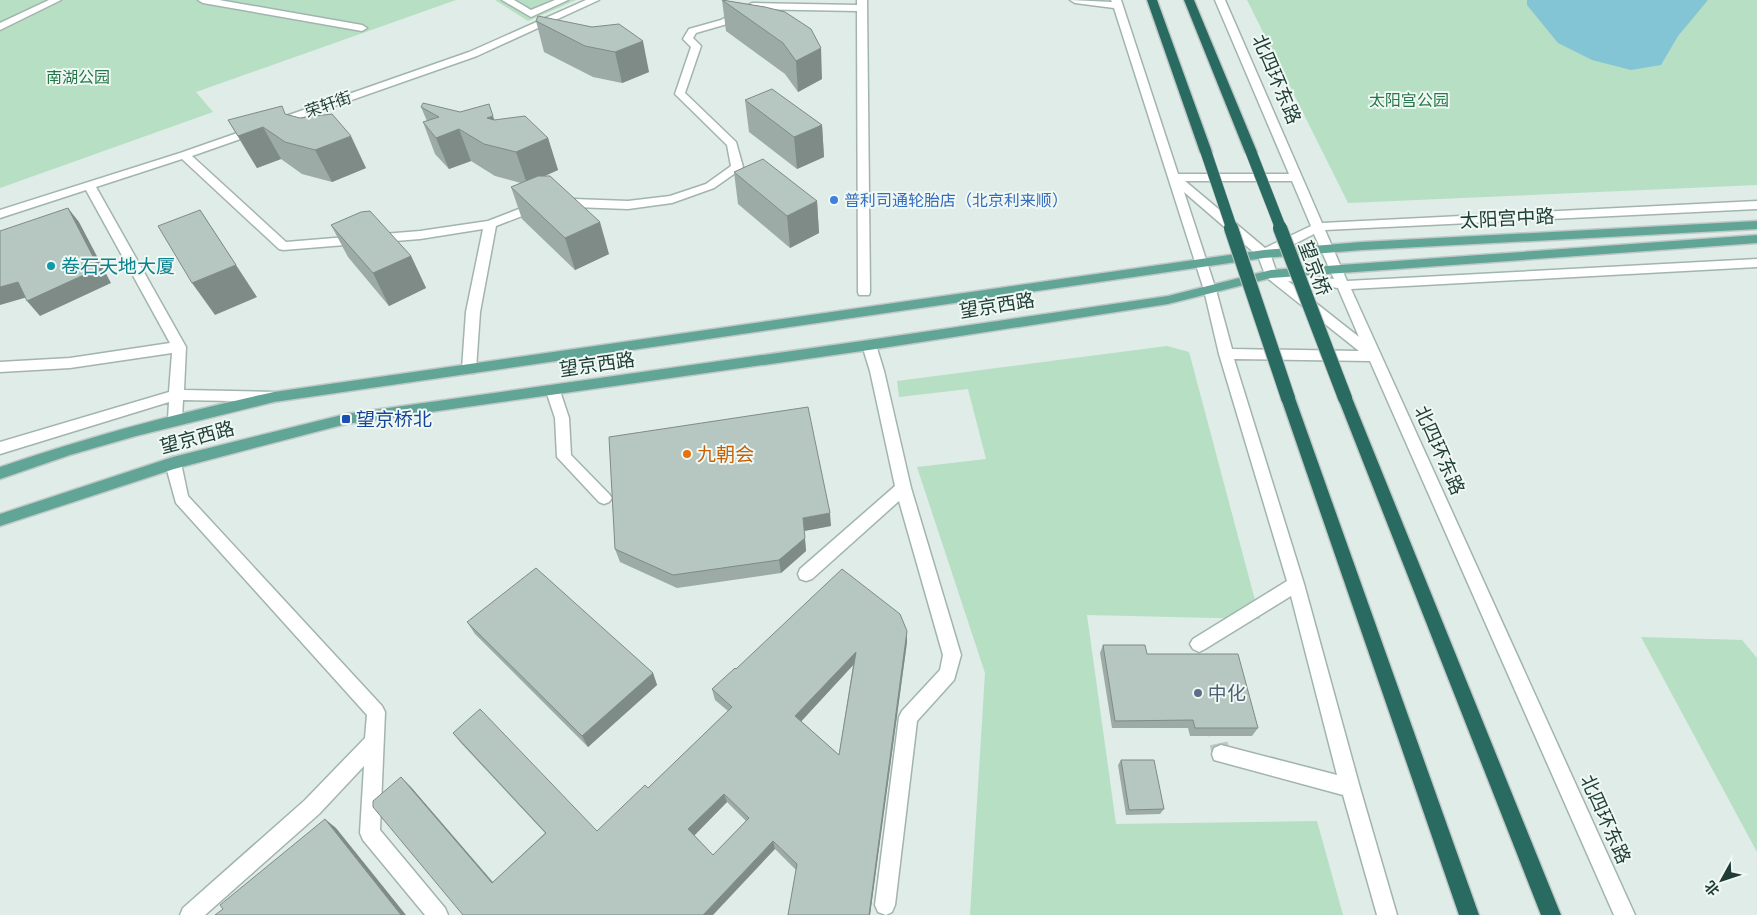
<svg xmlns="http://www.w3.org/2000/svg" width="1757" height="915" font-family="Commissioner,'Noto Sans SC',sans-serif">
<rect width="100%" height="100%" fill="#dfece7"/>
<g fill="#b6dfc3">
<path d="M0 0H456L196 92 213 112 0 188Z"/>
<path d="M495 0H576L528 21Z"/>
<path d="M1247 0H1757V185L1348 203Z"/>
<path d="M1167 346 1189 352 1260 619 1087 615 1116 824 1317 821 1343 915H970L985 673 917 467 986 459 968 389 899 397 897 381Z"/>
<path d="M1641 637 1742 640 1757 658V852Z"/>
</g>
<path fill="#83c5d5" d="M1527 0H1708L1678 36 1661 65 1631 70 1592 60 1558 43 1527 5Z"/>
<g fill="none" stroke-linecap="round" stroke-linejoin="round">
<path stroke="#b9c9c4" stroke-width="18" stroke-dasharray="18 9" stroke-linecap="butt" d="M1213 717 1221 754"/>
<defs>
<g id="minor">
<path d="M49 0H61L0 30V23Z"/>
<path d="M198 0H219L362 25 367 28 362 31 203 3Z"/>
<path d="M502 0H514L531 10 555 0H568L531 17Z"/>
<path d="M586 0H599L477 56 192 156 286 242 420 231 488 221 547 198 628 201 670 196 706 184 731 166 727 145 675 94 691 47 683 39 689 29 721 20 752 3 857 5V0H867L870 292 869 295H859L858 292 857 11 754 9 727 24 696 33 693 38 701 46 685 93 736 142 743 167 741 169 714 188 672 203 628 209 548 206 496 226 480 312 476 369 474 373H464L462 369 466 312 483 229 420 239 283 250 279 249 182 159 96 187 186 347 184 390 273 392 278 393 280 397 278 401 273 402 183 400 182 419 180 423 175 424 170 423 168 419 169 402 0 454V442L169 392 172 353 70 368 0 372V362L70 358 170 343 86 190 0 218V210L180 153 469 52Z"/>
<path d="M1070 0 1112 2 1111 0H1121L1178 174H1289L1215 0H1225L1322 223 1757 201V209L1325 230 1347 281 1757 259V267L1351 289 1635 915H1614L1370 361 1234 359 1304 584 1360 788 1397 915H1377L1343 795 1214 760 1212 754 1214 748 1221 745 1337 775 1291 596 1205 649 1199 652 1193 649 1190 644 1193 639 1287 581 1219 354 1204 290 1114 8 1075 3ZM1185 181H1292L1311 226 1265 248ZM1184 192 1258 256 1266 277 1359 351 1232 349 1216 290ZM1314 234 1334 279 1276 271 1271 256ZM1288 281 1338 288 1359 337Z"/>
<path d="M869 340 874 342 876 345 884 371 911 488 961 655 954 680 917 721 895 905 892 912 886 915 878 912 875 905 899 717 902 711 940 670 943 655 899 501 812 579 806 581 800 579 798 574 800 569 895 486 870 371 862 345 864 342Z"/>
<path d="M553 386 558 387 560 391 569 418 571 455 609 494 612 498 609 502 604 504 599 502 557 457 555 418 546 391 548 387Z"/>
<path d="M173 457 178 459 181 463 188 496 382 706 385 712 380 830 445 908 448 915H425L363 840 360 833 364 766 319 814 205 915H180L183 908 305 800 365 738 367 715 176 503 165 463 168 459Z"/>
</g>
<g id="major">
<path d="M1757 221V229L1362 250 1264 258 274 402 136 436 70 455 0 479V467C90 436 181 412 274 392L1264 250 1362 242Z"/>
<path d="M1757 235V243L1271 278 1168 304 869 350 346 424 174 469 0 526V514L173 457 346 414 869 340 1168 296 1271 270Z"/>
</g>
<g id="highway">
<path d="M1147 0H1157L1212 152 1210 154H1202L1200 152Z"/>
<path d="M1184 0H1194L1257 152 1255 154H1247L1245 152Z"/>
<path d="M1288 393 1293 394 1295 398 1479 915H1459L1281 398 1283 394Z"/>
<path d="M1345 393 1350 394 1352 398 1561 915H1541L1338 398 1340 394Z"/>
</g>
</defs>
<use href="#minor" stroke="#a2b4ae" stroke-width="3"/>
<use href="#major" stroke="#c0c9c7" stroke-width="3"/>
<use href="#highway" stroke="#c0c9c7" stroke-width="3"/>
<use href="#minor" fill="#fff" fill-rule="evenodd"/>
<use href="#major" fill="#61a596" fill-rule="evenodd"/>
<use href="#highway" fill="#296b61" fill-rule="evenodd"/>
<defs>
<g id="highway-bridge-far1">
<path d="M1206 152 1232 229"/>
<path d="M1251 152 1281 229"/>
</g>
<g id="highway-bridge">
<path d="M1231 228 1288 398"/>
<path d="M1280 228 1345 398"/>
</g>
</defs>
<use href="#highway-bridge-far1" stroke="#c0c9c7" stroke-width="12" stroke-linecap="butt"/>
<use href="#highway-bridge" stroke="#c0c9c7" stroke-width="16" stroke-linecap="butt"/>
<use href="#highway-bridge-far1" stroke="#296b61" stroke-width="11"/>
<use href="#highway-bridge" stroke="#296b61" stroke-width="14"/>
</g>
<g fill="#9caba5" fill-rule="evenodd">
<path d="M722 0 765 7 822 79 798 92 785 74 726 31Z"/>
<path d="M536 21 592 27 649 72 622 83 593 77 544 52Z"/>
<path d="M745 100 822 125 824 157 797 169 749 132Z"/>
<path d="M421 107 494 120 548 138 558 170 544 176 609 254 575 270 522 219 511 187 521 183 495 176 471 161 449 169 435 154 423 122 427 121Z"/>
<path d="M287 115 366 168 332 182 302 174 281 159 257 168 247 152 228 120Z"/>
<path d="M734 172 817 201 819 233 790 248 738 204Z"/>
<path d="M331 225 411 256 426 288 389 306 348 257Z"/>
<path d="M831 526 804 531 806 551 781 573 677 588 620 562 615 549Z"/>
<path d="M467 622 653 673 657 685 588 747 475 634Z"/>
<path d="M907 631V642L870 915H788L796 870 775 849 463 915 410 786 493 882 545 833 460 742 453 733 597 831 648 788 728 711 715 700 712 689 736 669ZM853 665 839 755 801 721ZM727 802 746 821 713 855 694 835Z"/>
<path d="M1103 645 1147 654 1258 728 1252 736H1190L1188 728H1112L1100 653Z"/>
<path d="M1121 760 1164 809 1160 814 1126 815 1118 765Z"/>
</g>
<g fill="#7f8b86">
<path d="M643 41 649 72 622 83 615 52Z"/>
<path d="M821 48 822 79 798 92 796 61Z"/>
<path d="M493 116 504 148 487 118Z"/>
<path d="M822 125 824 157 797 169 794 137Z"/>
<path d="M263 127 281 159 257 168 238 136Z"/>
<path d="M459 129 471 161 449 169 436 138Z"/>
<path d="M351 136 366 168 332 182 315 150Z"/>
<path d="M548 138 558 170 527 184 516 152Z"/>
<path d="M817 201 819 233 790 248 787 216Z"/>
<path d="M68 208 79 222 111 283 40 316 27 301Z"/>
<path d="M200 210 257 297 215 315 192 283Z"/>
<path d="M600 222 609 254 575 270 565 238Z"/>
<path d="M411 256 426 288 389 306 373 273Z"/>
<path d="M18 282 31 296 0 305V287Z"/>
<path d="M830 513 831 526 804 531 803 518Z"/>
<path d="M805 538 806 551 781 573 779 560Z"/>
<path d="M907 631V642L870 915H869Z"/>
<path d="M856 652V662L797 726 795 716Z"/>
<path d="M653 673 657 685 588 747 582 736Z"/>
<path d="M401 777 410 786 500 891 492 883Z"/>
<path d="M724 794 727 802 692 838 688 829Z"/>
<path d="M325 819 336 828 406 915H401Z"/>
<path d="M773 841 775 849 713 915H703Z"/>
</g>
<g fill="#b5c7c0" stroke="#7f8b86" fill-rule="evenodd">
<path d="M722 0 765 7 785 12 811 29 821 48 796 61 783 43Z"/>
<path d="M538 16 592 27 619 24 643 41 615 52 585 46 536 21Z"/>
<path d="M772 89 822 125 794 137 745 100Z"/>
<path d="M423 103 460 112 489 104 493 116 487 118 494 120 525 116 548 138 516 152 484 144 459 129 436 138 423 122 439 117 421 107Z"/>
<path d="M282 106 285 114 300 118 332 114 351 136 315 150 285 142 263 127 238 136 228 120Z"/>
<path d="M763 159 817 201 787 216 734 172Z"/>
<path d="M538 176H550L600 222 565 238 511 187Z"/>
<path d="M68 208 99 268 27 301 18 282 0 287V231Z"/>
<path d="M200 210 236 265 192 283 158 226Z"/>
<path d="M370 211 411 256 373 273 331 225 361 212Z"/>
<path d="M808 407 830 513 803 518 805 538 779 560 673 575 615 549 609 437Z"/>
<path d="M536 568 653 673 582 736 467 622Z"/>
<path d="M842 569 900 614 907 631 869 915H788L797 864 773 841 703 915H463L373 807V801L401 777 492 883 546 833 453 733 480 709 597 831 645 785 648 788 732 707 712 689 735 668 736 669ZM856 652 839 755 795 716ZM724 794 749 818 713 855 688 829Z"/>
<path d="M1103 645H1145L1147 654H1238L1258 728H1195L1193 720 1115 721Z"/>
<path d="M1121 760H1154L1164 809 1129 810Z"/>
<path d="M325 819 401 915H215L223 909 220 905Z"/>
</g>
<circle fill="#3f7fe0" stroke="#f0f8f4" stroke-width="2" cx="834" cy="200" r="5"/>
<circle fill="#0f9aa8" stroke="#f0f8f4" stroke-width="2" cx="51" cy="266" r="5"/>
<rect fill="#1a4fb4" stroke="#f0f8f4" stroke-width="2" x="341" y="414" width="10" height="10" rx="2.5"/>
<circle fill="#e8710a" stroke="#f0f8f4" stroke-width="2" cx="687" cy="454" r="5"/>
<circle fill="#5c6f8a" stroke="#f0f8f4" stroke-width="2" cx="1198" cy="693" r="5"/>
<g text-anchor="middle" stroke-width="4" stroke-linejoin="round" paint-order="stroke">
<g font-size="16" fill="#267749" stroke="#f0f8f4">
<text x="78" y="83">南湖公园</text>
<text x="1409" y="106">太阳宫公园</text>
</g>
<g font-size="16" fill="#1f3d36" stroke="#f0f8f4">
<text transform="translate(328 104) rotate(-19)" y="6">荣轩街</text>
</g>
<g font-size="16" fill="#366cbe" stroke="#f0f8f4" text-anchor="start">
<text x="844" y="206">普利司通轮胎店（北京利来顺）</text>
</g>
<g font-size="19" fill="#1f3d36" stroke="#f0f8f4">
<text transform="translate(1277 79) rotate(67)" y="7">北四环东路</text>
<text transform="translate(1507 218) rotate(-3)" y="7">太阳宫中路</text>
<text transform="translate(1315 268) rotate(69)" y="7">望京桥</text>
<text transform="translate(997 305) rotate(-9)" y="7">望京西路</text>
<text transform="translate(597 364) rotate(-8)" y="7">望京西路</text>
<text transform="translate(197 437) rotate(-15)" y="7">望京西路</text>
<text transform="translate(1440 450) rotate(66)" y="7">北四环东路</text>
<text transform="translate(1606 819) rotate(66)" y="7">北四环东路</text>
</g>
<g font-size="19" fill="#0d838f" stroke="#f0f8f4" text-anchor="start">
<text x="61" y="273">卷石天地大厦</text>
</g>
<g font-size="19" fill="#164399" stroke="#f0f8f4" text-anchor="start">
<text x="356" y="426">望京桥北</text>
</g>
<g font-size="19" fill="#c56008" stroke="#f0f8f4" text-anchor="start">
<text x="697" y="461">九朝会</text>
</g>
<g font-size="19" fill="#4e5e75" stroke="#f0f8f4" text-anchor="start">
<text x="1208" y="700">中化</text>
</g>
</g>
<g transform="translate(1722 880) rotate(230)" stroke="#f0f8f4" stroke-width="4" paint-order="stroke">
<path d="M0-4L9 19L0 12L-9 19Z" fill="#1f3d36"/>
<text y="-8" font-size="14" font-weight="bold" text-anchor="middle" fill="#1f3d36">北</text>
</g>
</svg>
